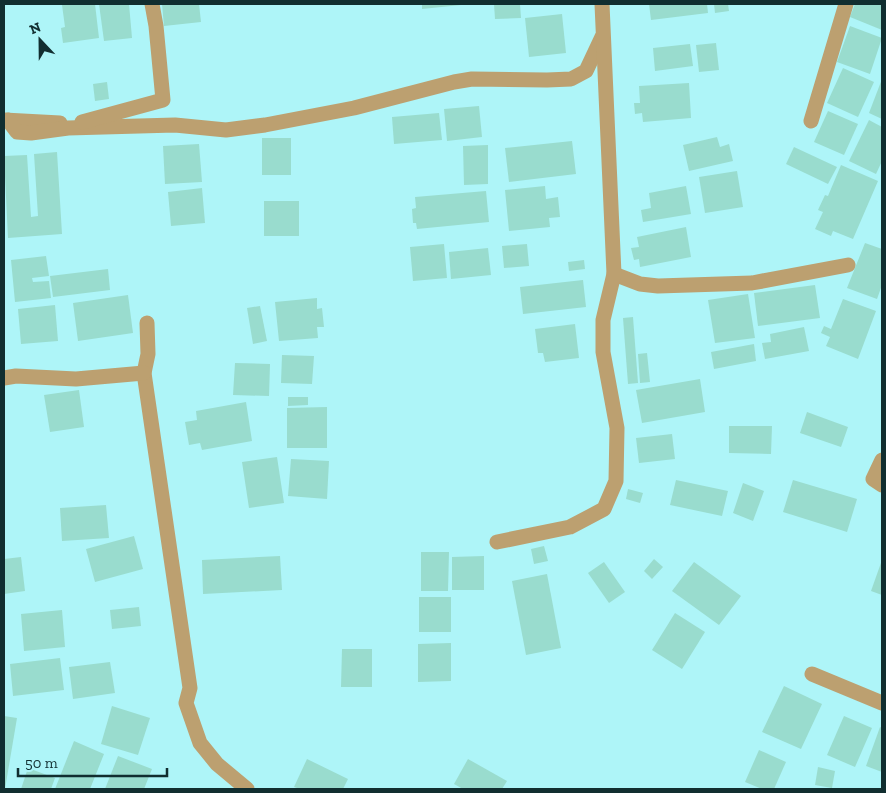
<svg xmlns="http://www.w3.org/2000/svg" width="886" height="793" font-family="'Zilla Slab',serif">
<rect width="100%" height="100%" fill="#aef5f8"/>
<g fill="#99dcce">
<path d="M75 4H95L99 38 63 43 61 28 65 27 62 5Z"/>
<path d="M99 4H129L132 38 104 41Z"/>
<path d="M162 4H199L201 22 164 26Z"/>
<path d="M422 4H460L461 5 422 9Z"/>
<path d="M494 4H520L521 18 495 19Z"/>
<path d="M649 4H707L708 13 651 20Z"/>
<path d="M714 4H728L729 11 715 13Z"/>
<path d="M855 4H882V30L850 17Z"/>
<path d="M562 14 566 53 529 57 525 18Z"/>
<path d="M850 26 882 38 870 74 837 62Z"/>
<path d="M716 43 719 70 699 72 696 45Z"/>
<path d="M690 44 693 66 655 71 653 48Z"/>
<path d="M843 68 874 82 858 117 827 103Z"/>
<path d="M882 79V119L869 113Z"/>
<path d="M107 82 109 99 95 101 93 84Z"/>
<path d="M689 83 691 118 643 122 642 113 635 114 634 103H640L639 86Z"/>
<path d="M479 106 482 137 447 141 444 109Z"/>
<path d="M828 111 858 124 844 155 814 142Z"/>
<path d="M439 113 442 140 394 144 392 117Z"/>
<path d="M869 120 882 127V161L876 174 849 161Z"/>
<path d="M717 137 720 147 729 144 733 161 689 171 683 145Z"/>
<rect x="262" y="138" width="29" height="37"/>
<path d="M572 141 576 174 509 182 505 148Z"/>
<path d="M199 144 202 182 165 184 163 146Z"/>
<path d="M488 145V184L464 185 463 146Z"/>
<path d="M794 147 837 167 828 184 786 164Z"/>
<path d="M57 152 62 234 8 238 4 156 27 155 31 217 38 216 34 154Z"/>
<path d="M841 165 878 181 853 239 833 231 831 236 815 229 823 212 818 210 825 195 828 196Z"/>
<path d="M737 171 743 207 705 213 699 177Z"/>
<path d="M545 186 546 199 558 197 560 217 549 218 550 227 509 231 505 190Z"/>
<path d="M686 186 691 214 643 222 641 210 651 208 649 193Z"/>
<path d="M202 188 205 223 171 226 168 192Z"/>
<path d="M486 191 489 222 417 229 416 223H413L412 209 416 208 415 197Z"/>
<rect x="264" y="201" width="35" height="35"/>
<path d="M686 227 691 257 640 267 639 259 634 260 631 248 639 247 637 237Z"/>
<path d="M865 243 882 249V285L877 299 847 288Z"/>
<path d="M444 244 447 278 413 281 410 247Z"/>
<path d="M527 244 529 266 504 268 502 246Z"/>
<path d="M488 248 491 275 451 279 449 252Z"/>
<path d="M46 256 49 276 32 278 33 282 49 281 51 298 15 302 11 260Z"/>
<path d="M584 260 585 269 569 271 568 262Z"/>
<path d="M108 269 110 290 53 297 50 276Z"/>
<path d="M583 280 586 307 523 314 520 287Z"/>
<path d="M815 285 820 318 758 326 754 293Z"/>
<path d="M748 294 755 338 715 343 708 300Z"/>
<path d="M128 295 133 333 78 341 73 303Z"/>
<path d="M317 298V309L322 308 324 327H317L318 338 279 341 275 302Z"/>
<path d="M843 299 876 311 858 359 826 346 830 337 821 333 824 326 831 329Z"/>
<path d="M55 305 58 341 21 344 18 309Z"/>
<path d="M260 306 267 341 253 344 247 308Z"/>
<path d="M633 317 638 383 628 384 623 318Z"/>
<path d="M575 324 579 358 545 362 543 353H538L535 329Z"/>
<path d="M804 327 809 351 765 359 762 343 771 342 770 334Z"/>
<path d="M754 344 756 361 714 369 711 352Z"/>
<path d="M647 353 650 382 640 383 638 354Z"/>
<path d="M282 355 314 356 312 384 281 383Z"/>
<path d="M235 363 270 364 269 396 233 395Z"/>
<path d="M700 379 705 412 642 423 636 390Z"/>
<path d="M79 390 84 427 50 432 44 395Z"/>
<path d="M288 397H308V405L288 406Z"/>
<path d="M246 402 252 441 202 450 200 443 189 445 185 422 197 420 196 411Z"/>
<path d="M327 407V448H287V408Z"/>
<path d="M807 412 848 427 841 447 800 433Z"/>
<path d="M729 426H772L771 454 729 453Z"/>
<path d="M672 434 675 459 639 463 636 438Z"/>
<path d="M277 457 284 503 249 508 242 462Z"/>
<path d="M291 459 329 461 327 499 288 496Z"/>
<path d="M676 480 728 491 722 516 670 505Z"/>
<path d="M793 480 857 499 847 532 783 512Z"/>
<path d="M743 483 764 491 753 521 733 513Z"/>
<path d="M628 489 643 493 640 503 626 499Z"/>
<path d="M106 505 109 538 62 541 60 508Z"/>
<path d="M134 536 143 569 95 582 86 549Z"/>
<path d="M544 546 548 561 534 564 531 549Z"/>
<path d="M421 552H449L448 591H421Z"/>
<path d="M280 556 282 590 203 594 202 560Z"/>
<path d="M484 556V590H452V557Z"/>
<path d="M21 557 25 591 4 594V559Z"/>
<path d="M654 559 663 567 652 579 644 571Z"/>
<path d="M882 560V595L871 591Z"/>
<path d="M604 562 625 592 609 603 588 573Z"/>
<path d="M694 562 741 596 719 625 672 591Z"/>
<path d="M547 574 561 648 526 655 512 581Z"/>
<rect x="419" y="597" width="32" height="35"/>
<path d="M139 607 141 626 112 629 110 610Z"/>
<path d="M62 610 65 647 24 651 21 614Z"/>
<path d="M675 613 705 632 682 669 652 650Z"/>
<path d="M451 643V681L418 682V644Z"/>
<path d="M342 649H372V687H341Z"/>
<path d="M60 658 64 690 13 696 10 664Z"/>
<path d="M110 662 115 693 73 699 69 667Z"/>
<path d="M784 686 822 704 801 749 762 732Z"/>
<path d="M112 706 150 718 138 755 101 744Z"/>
<path d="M4 716 17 718 5 789H4Z"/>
<path d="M844 716 872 728 855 767 827 755Z"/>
<path d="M880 727 882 728V772L866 766Z"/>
<path d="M74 741 104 754 90 789H55Z"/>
<path d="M759 750 786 762 774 789H762L745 782Z"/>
<path d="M118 756 152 769 144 789H105Z"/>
<path d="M307 759 348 779 343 789H300L294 787Z"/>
<path d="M468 759 507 781 502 789H463L454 784Z"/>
<path d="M818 767 835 771 832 788 815 785Z"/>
<path d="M28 768 55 778 51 789H21Z"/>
</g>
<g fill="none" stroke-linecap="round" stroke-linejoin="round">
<g stroke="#bca070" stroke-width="15">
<path d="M4 120 60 123"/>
<path d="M8 120 17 132 31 133 68 128 175 125 226 130 265 125 354 108 454 82 472 79 547 80 571 79 586 71 602 37"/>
<path d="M811 121 846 4"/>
<path d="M82 122 163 100 156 26 152 4"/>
<path d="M614 274 640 284 658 286 752 283 848 265"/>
<path d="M147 323 148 354 144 373 190 688 186 703 200 743 217 764 247 789"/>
<path d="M4 378 16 376 76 379 144 373"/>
<path d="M882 460 873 479 882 485"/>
<path d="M497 542 570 527 604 509 616 481 617 428 603 352V320L614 274 602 4"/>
<path d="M812 674 882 703"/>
</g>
</g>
<rect width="886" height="793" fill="none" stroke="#112e30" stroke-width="10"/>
<g transform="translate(40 40) rotate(338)" stroke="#aef5f8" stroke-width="4" paint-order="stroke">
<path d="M0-4L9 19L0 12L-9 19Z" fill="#112e30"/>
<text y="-8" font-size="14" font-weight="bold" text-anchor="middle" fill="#112e30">N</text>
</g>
<path d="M18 768v8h149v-8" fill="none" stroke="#112e30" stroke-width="2.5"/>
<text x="25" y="768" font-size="15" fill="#112e30" stroke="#aef5f8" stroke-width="4" paint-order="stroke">50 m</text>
</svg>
